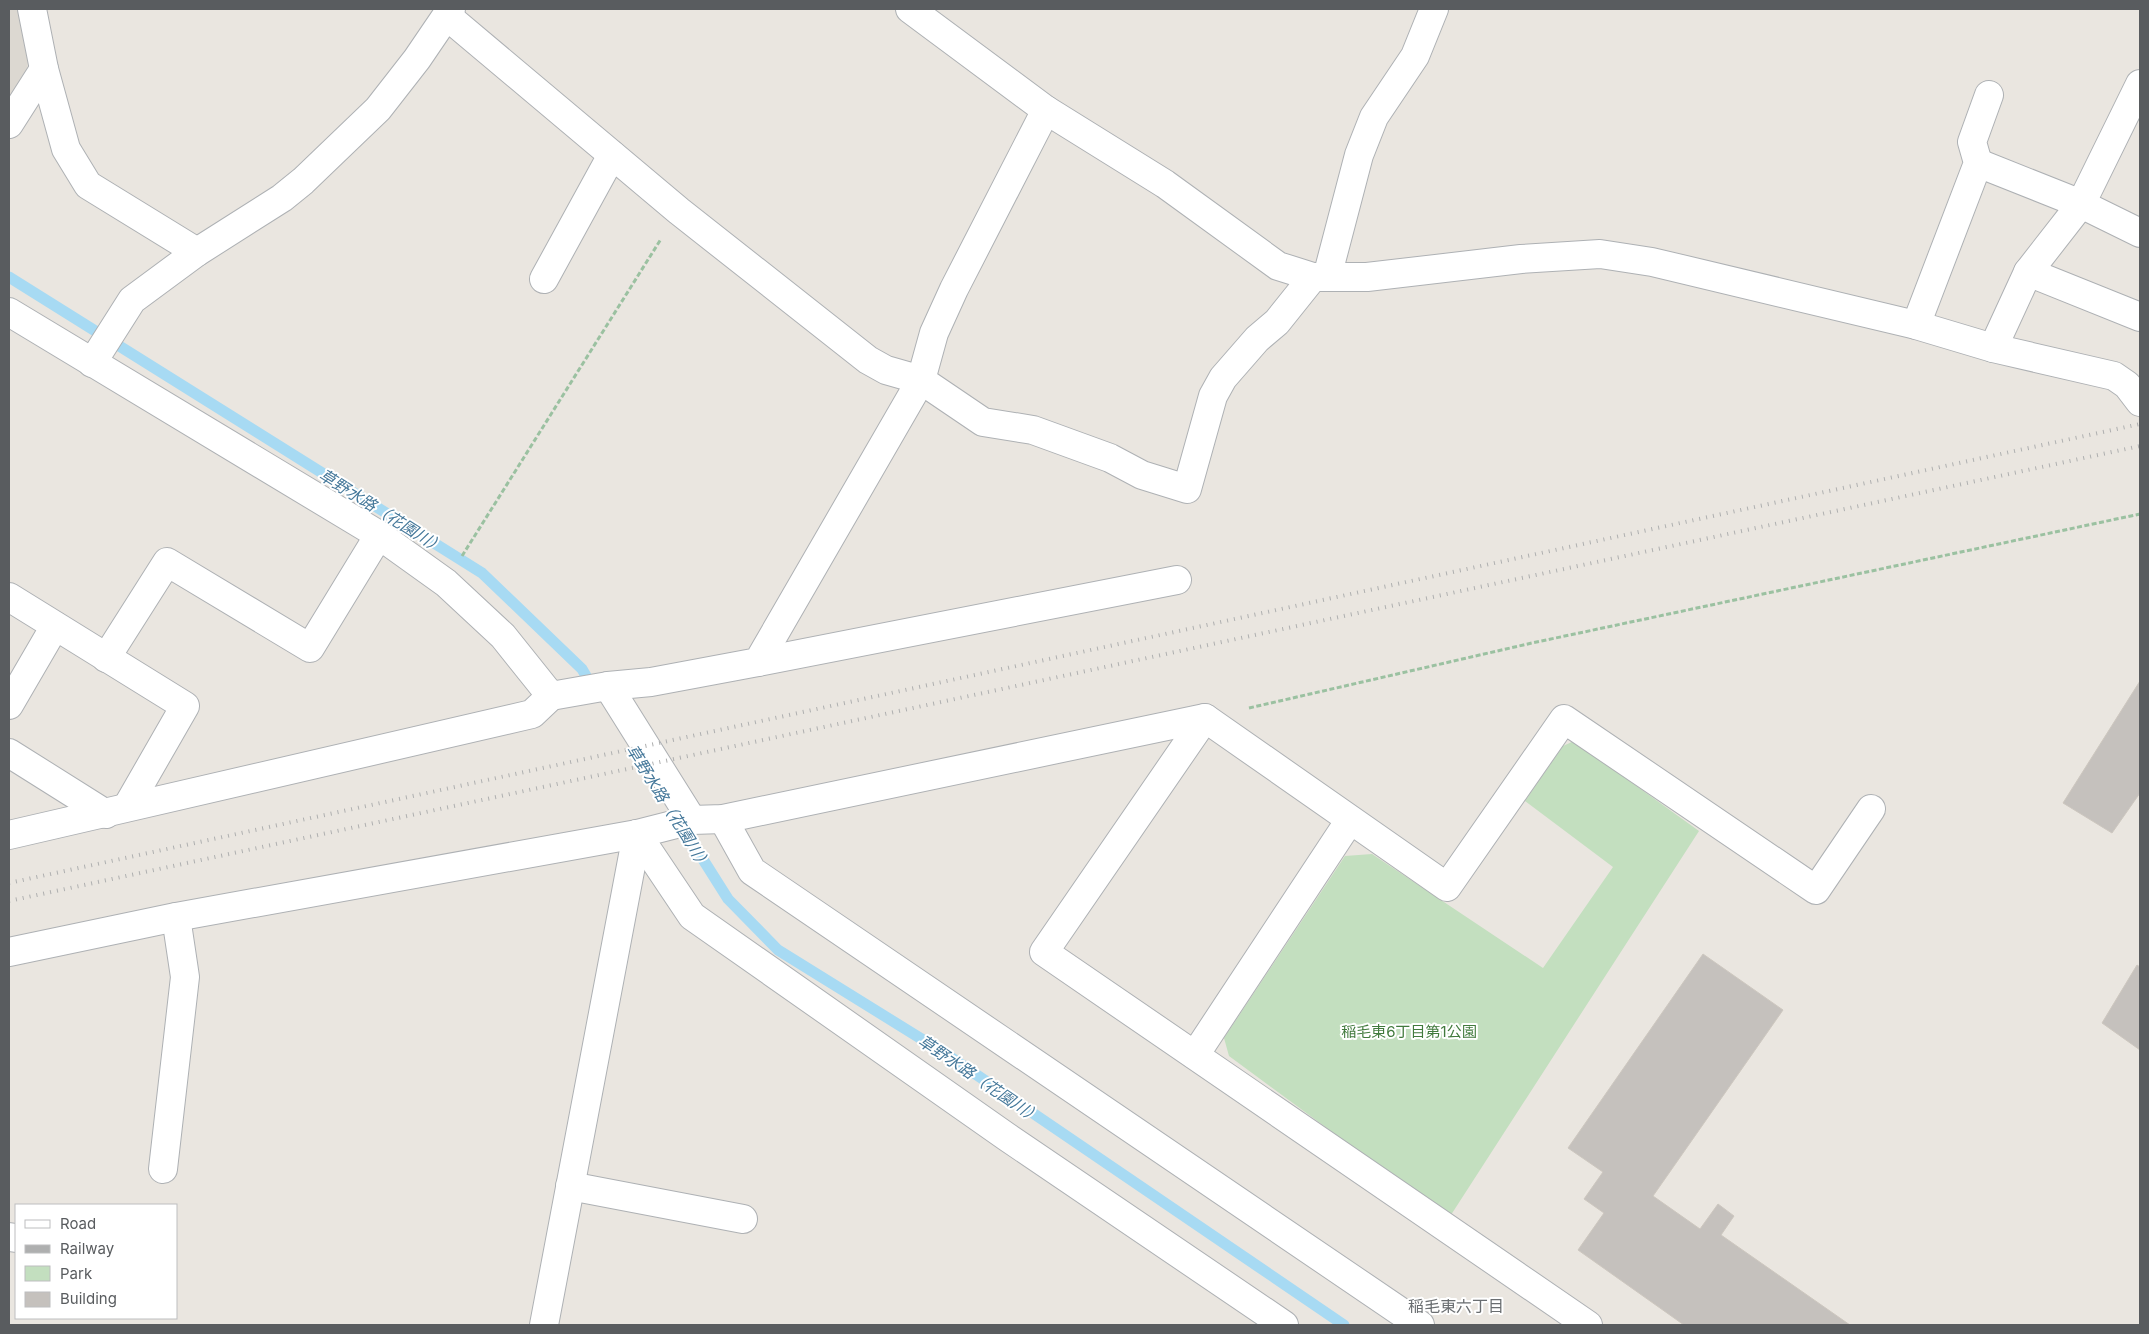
<svg xmlns="http://www.w3.org/2000/svg" width="2149" height="1334" font-family="Inter,'Noto Sans JP',sans-serif">
<rect width="100%" height="100%" fill="#eae6e0"/>
<path fill="#dcd8d1" d="M9 9H21L29 49 26 84 9 112Z"/>
<path fill="#c3dfbf" d="M1574 741 1699 831 1449 1218 1229 1056 1224 1038 1345 856 1372 854 1543 968 1613 867 1525 801 1563 746Z"/>
<g fill="none" stroke-linecap="round" stroke-linejoin="round">
<g stroke="#a7daf3" stroke-width="11">
<path d="M9 277 482 573 582 669 593 688"/>
<path d="M680 823 728 899 778 950 949 1056 1344 1325"/>
</g>
</g>
<g fill="#c5c1bd" stroke="#cdc7bf">
<path d="M2140 681V793L2112 833 2063 803Z"/>
<path d="M1703 954 1783 1010 1653 1196 1700 1229 1718 1204 1734 1216 1721 1235 1850 1325H1684L1578 1250 1604 1213 1584 1199 1603 1172 1568 1148Z"/>
<path d="M2137 965 2140 967V1050L2102 1023Z"/>
</g>
<g fill="none" stroke-linecap="round" stroke-linejoin="round">
<defs>
<g id="minor">
<path d="M32 9 44 69 66 149 88 185 197 252"/>
<path d="M910 9 1046 110 1165 184 1278 266 1313 277H1367L1521 259 1600 254 1652 262 1916 325 1993 348 2114 376 2127 385 2140 402"/>
<path d="M447 16 679 211 868 360 886 370 921 380 983 422 1033 430 1110 458 1142 475 1187 489 1213 396 1223 378 1257 339 1277 322 1313 277"/>
<path d="M9 124 44 69"/>
<path d="M1978 163 2081 204 2140 233"/>
<path d="M2028 272 2140 317"/>
<path d="M1327 277 1359 155 1374 117 1415 56 1434 9"/>
<path d="M544 279 612 155"/>
<path d="M9 312 379 535 446 583 503 636 551 696 608 686 651 682 758 662 921 380 934 333 954 289 1046 110"/>
<path d="M1916 325 1978 163 1972 142 1989 95"/>
<path d="M1993 348 2028 272 2081 204 2140 84"/>
<path d="M92 363 132 300 197 252 282 198 303 181 378 109 417 59 451 9"/>
<path d="M9 597 185 706 127 807"/>
<path d="M106 658 167 562 310 648 379 535"/>
<path d="M758 662 1177 580"/>
<path d="M608 686 692 820"/>
<path d="M9 705 55 626"/>
<path d="M1205 718 1044 952 1588 1325"/>
<path d="M9 753 106 814"/>
<path d="M723 819 752 871 1420 1325"/>
<path d="M637 834 692 916 1007 1137 1284 1325"/>
<path d="M9 835 532 714 551 696"/>
<path d="M9 952 176 917 637 834 692 820 723 819 1205 718 1447 887 1564 719 1816 890 1871 809"/>
<path d="M1195 1055 1350 820"/>
<path d="M163 1169 185 977 176 917"/>
<path d="M570 1186 743 1219"/>
<path d="M9 1237 16 1238"/>
<path d="M544 1325 637 834"/>
</g>
</defs>
<use href="#minor" stroke="#aeb1b4" stroke-width="30"/>
<g stroke="#9bc1a1" stroke-width="3" stroke-dasharray="5 2.5" stroke-linecap="butt">
<path d="M462 556 661 239"/>
<path d="M1249 708 1532 643 2140 514"/>
</g>
<use href="#minor" stroke="#fff" stroke-width="28"/>
<g stroke="#aeafaf" stroke-width="4" stroke-dasharray="1 6" stroke-linecap="butt">
<path d="M9 883 2140 424"/>
<path d="M9 901 2140 446"/>
</g>
</g>
<g text-anchor="middle" stroke-width="4" stroke-linejoin="round" paint-order="stroke">
<g font-size="15" fill="#417a3d" stroke="#fff">
<text x="1409" y="1037">稲毛東6丁目第1公園</text>
</g>
<g font-size="16" font-style="italic" fill="#45789a" stroke="#fff">
<text transform="translate(382 511) rotate(32)" y="6">草野水路（花園川）</text>
<text transform="translate(669 807) rotate(58)" y="6">草野水路（花園川）</text>
<text transform="translate(980 1079) rotate(34)" y="6">草野水路（花園川）</text>
</g>
<g font-size="16" fill="#6a6e71" stroke="#fff">
<text x="1456" y="1312">稲毛東六丁目</text>
</g>
</g>
<rect width="2149" height="1334" fill="none" stroke="#595c5f" stroke-width="20"/>
<rect x="15" y="1204" width="162" height="115" fill="#ffffff" stroke="#bdbebf"/>
<rect x="25" y="1220" width="25" height="8" fill="#ffffff" stroke="#bdbebf"/>
<text x="60" y="1229" font-size="15" fill="#595c5f">Road</text>
<rect x="25" y="1245" width="25" height="8" fill="#aeafaf" stroke="#bdbebf"/>
<text x="60" y="1254" font-size="15" fill="#595c5f">Railway</text>
<rect x="25" y="1266" width="25" height="15" fill="#c3dfbf" stroke="#bdbebf"/>
<text x="60" y="1279" font-size="15" fill="#595c5f">Park</text>
<rect x="25" y="1292" width="25" height="15" fill="#c5c1bd" stroke="#bdbebf"/>
<text x="60" y="1304" font-size="15" fill="#595c5f">Building</text>
</svg>
